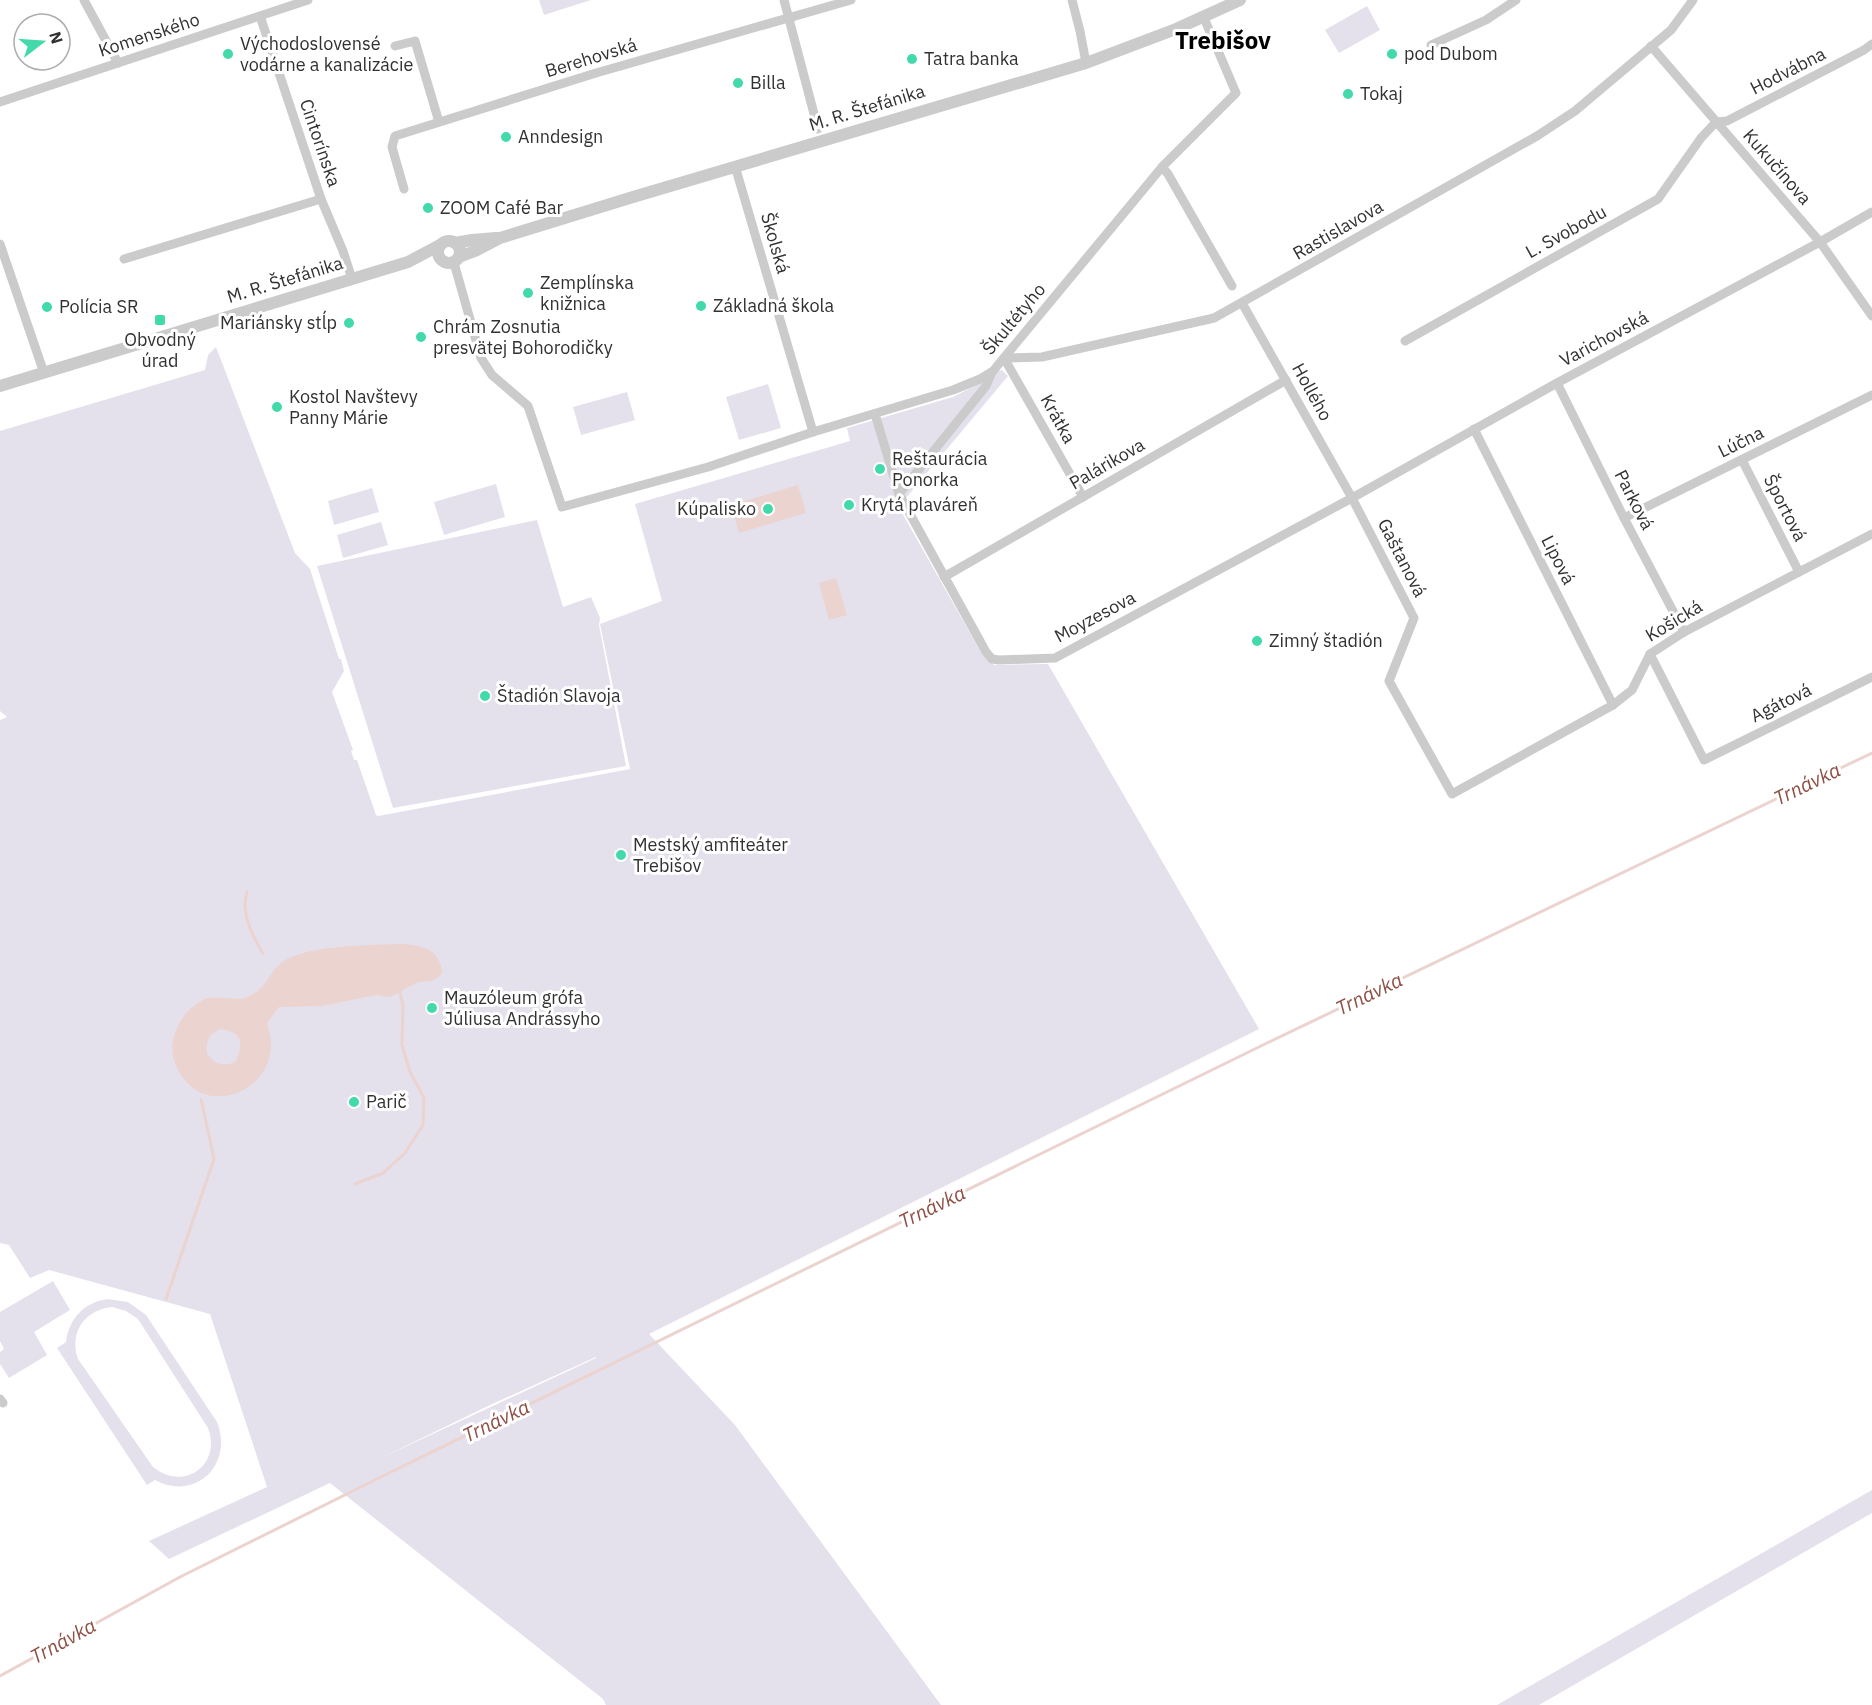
<svg xmlns="http://www.w3.org/2000/svg" width="1872" height="1705" font-family="'IBM Plex Sans',sans-serif">
<rect width="100%" height="100%" fill="#fff"/>
<g fill="#e4e1ed" fill-rule="evenodd">
<path d="M539 0H591L544 15Z"/>
<path d="M1367 6 1380 30 1339 53 1325 30Z"/>
<path d="M216 347 295 553 310 569 339 659H341L344 671 332 692 353 750 351 751 354 760H357L376 815 378 816 630 769 600 624 662 601 635 504 850 441 847 428 953 397 982 382 997 371 1002 370 1008 376 906 498 897 504 983 656 994 665 1048 664 1259 1029 649 1334 735 1425 941 1705H606L603 1699 330 1483 169 1559 149 1541 267 1487 210 1314 49 1270 30 1278 9 1245 0 1243V720L7 717 0 711V431L205 370 208 355ZM596 1357V1358L381 1458 488 1406Z"/>
<path d="M768 384 781 428 739 440 726 397Z"/>
<path d="M627 392 635 420 581 435 573 407Z"/>
<path d="M496 484 505 517 444 535 434 502Z"/>
<path d="M372 488 379 512 334 525 328 501Z"/>
<path d="M537 520 563 607 591 597 600 618 599 625 626 766 393 808 317 566Z"/>
<path d="M381 522 388 545 343 558 337 535Z"/>
<path d="M53 1281 70 1310 34 1332 47 1355 9 1378 0 1364V1352L4 1349 0 1341V1312Z"/>
<path d="M107 1299 128 1302 146 1315 217 1422C234 1464 196 1502 155 1480L147 1485 57 1348 66 1342C69 1319 83 1303 107 1299ZM112 1307 126 1311 138 1319 208 1428C222 1465 184 1492 153 1467L78 1359C69 1333 84 1310 112 1307Z"/>
<path d="M1872 1490V1513L1539 1705H1497Z"/>
</g>
<g fill="#ebd3cf" fill-rule="evenodd">
<path d="M798 485 806 513 739 533 731 505Z"/>
<path d="M836 578 847 615 829 620 819 583Z"/>
<path d="M401 944C421 945 440 948 442 973L438 978 432 981 418 982 390 997 376 995 322 1006 279 1007 267 1023C269 1030 271 1038 271 1045 271 1075 244 1099 214 1096 188 1094 168 1064 173 1040 176 1027 183 1014 194 1006 197 1004 202 1000 205 999 219 994 238 1003 250 996 265 989 269 973 281 963 304 945 371 945 401 944ZM220 1029C242 1032 244 1042 236 1061 224 1068 215 1064 207 1054 206 1041 208 1035 220 1029Z"/>
</g>
<g fill="none" stroke-linecap="round" stroke-linejoin="round">
<g stroke="#ebd3cf" stroke-width="3">
<path d="M247 892C240 913 253 936 263 954"/>
<path d="M355 1184 383 1173 405 1153 423 1125 424 1098 410 1072 402 1045 403 1006 399 988"/>
<path d="M166 1299 214 1159 201 1099"/>
<path d="M0 1676 180 1577 389 1473 1265 1044 1872 753"/>
</g>
<g stroke="#cbcbcb" stroke-width="9">
<path d="M84 0 118 63"/>
<path d="M784 0 818 129"/>
<path d="M1072 0 1080 31 1086 63"/>
<path d="M260 16 321 199 343 251 352 279"/>
<path d="M1431 45 1486 20 1516 0"/>
<path d="M395 46 415 41 439 122"/>
<path d="M1651 46 1820 242 1872 316"/>
<path d="M0 102 308 0"/>
<path d="M735 166 813 432"/>
<path d="M1162 167 1168 174 1232 286"/>
<path d="M404 189 392 147 395 136 596 73 851 0"/>
<path d="M0 244 44 373"/>
<path d="M124 259 321 199"/>
<path d="M454 263 481 358 492 375 528 406 562 507 708 467 813 432 953 390 980 379 993 371 1162 167 1236 93 1204 18"/>
<path d="M1242 303 1352 498 1414 618 1389 681 1452 794 1613 705 1632 690 1650 654 1684 632 1872 534"/>
<path d="M1405 341 1658 199 1701 138 1716 122 1727 121 1864 50 1872 44"/>
<path d="M1004 358 1042 357 1214 318 1537 136 1575 111 1671 30 1693 0"/>
<path d="M1004 358 1083 497"/>
<path d="M1557 383 1624 518 1684 632"/>
<path d="M875 414 899 494 986 652 992 659 999 660 1055 658 1352 498 1557 383 1820 242 1872 212"/>
<path d="M1474 429 1613 705"/>
<path d="M1742 460 1799 572"/>
<path d="M899 494 986 386 992 372"/>
<path d="M1624 518 1872 395"/>
<path d="M944 577 1286 380"/>
<path d="M1650 654 1704 760 1872 677"/>
<path d="M0 1399 3 1403"/>
</g>
<g stroke="#cbcbcb" stroke-width="12">
<circle cx="449" cy="252" r="11"/>
<path d="M455 243 472 240 496 238"/>
<path d="M459 257 475 251 500 238 633 197 1086 63 1176 29 1240 0"/>
<path d="M0 386 408 262 440 245"/>
</g>
</g>
<g fill="#42daab" stroke="#fff" stroke-width="2">
<circle cx="228" cy="54" r="6"/>
<circle cx="1392" cy="54" r="6"/>
<circle cx="912" cy="59" r="6"/>
<circle cx="738" cy="83" r="6"/>
<circle cx="1348" cy="94" r="6"/>
<circle cx="506" cy="137" r="6"/>
<circle cx="428" cy="208" r="6"/>
<circle cx="528" cy="293" r="6"/>
<circle cx="701" cy="306" r="6"/>
<circle cx="47" cy="307" r="6"/>
<rect x="154" y="314" width="12" height="12" rx="3"/>
<circle cx="349" cy="323" r="6"/>
<circle cx="421" cy="337" r="6"/>
<circle cx="277" cy="407" r="6"/>
<circle cx="880" cy="469" r="6"/>
<circle cx="849" cy="505" r="6"/>
<circle cx="768" cy="509" r="6"/>
<circle cx="1257" cy="641" r="6"/>
<circle cx="485" cy="696" r="6"/>
<circle cx="621" cy="855" r="6"/>
<circle cx="432" cy="1008" r="6"/>
<circle cx="354" cy="1102" r="6"/>
</g>
<g text-anchor="middle" stroke-width="6" stroke-linejoin="round" paint-order="stroke">
<g font-size="18" fill="#313131" stroke="#fff">
<text transform="translate(149 35) rotate(-18)" y="6">Komenského</text>
<text transform="translate(591 58) rotate(-17)" y="6">Berehovská</text>
<text transform="translate(1788 71) rotate(-27)" y="6">Hodvábna</text>
<text transform="translate(867 108) rotate(-17)" y="6">M. R. Štefánika</text>
<text transform="translate(320 143) rotate(71)" y="6">Cintorínska</text>
<text transform="translate(1777 167) rotate(49)" y="6">Kukučínova</text>
<text transform="translate(1338 230) rotate(-30)" y="6">Rastislavova</text>
<text transform="translate(1566 232) rotate(-29)" y="6">L. Svobodu</text>
<text transform="translate(775 243) rotate(74)" y="6">Školská</text>
<text transform="translate(285 280) rotate(-17)" y="6">M. R. Štefánika</text>
<text transform="translate(1014 319) rotate(-50)" y="6">Škultétyho</text>
<text transform="translate(1604 339) rotate(-28)" y="6">Varichovská</text>
<text transform="translate(1312 392) rotate(61)" y="6">Hollého</text>
<text transform="translate(1058 419) rotate(61)" y="6">Krátka</text>
<text transform="translate(1741 442) rotate(-26)" y="6">Lúčna</text>
<text transform="translate(1107 464) rotate(-30)" y="6">Palárikova</text>
<text transform="translate(1634 500) rotate(63)" y="6">Parková</text>
<text transform="translate(1785 508) rotate(63)" y="6">Športová</text>
<text transform="translate(1402 558) rotate(63)" y="6">Gaštanová</text>
<text transform="translate(1558 560) rotate(63)" y="6">Lipová</text>
<text transform="translate(1095 617) rotate(-28)" y="6">Moyzesova</text>
<text transform="translate(1674 621) rotate(-31)" y="6">Košická</text>
<text transform="translate(1781 703) rotate(-26)" y="6">Agátová</text>
</g>
<g font-size="18" fill="#313131" stroke="#fff" text-anchor="start">
<text x="240" y="50">Východoslovensé<tspan x="240" dy="21">vodárne a kanalizácie</tspan></text>
<text x="1404" y="60">pod Dubom</text>
<text x="924" y="65">Tatra banka</text>
<text x="750" y="89">Billa</text>
<text x="1360" y="100">Tokaj</text>
<text x="518" y="143">Anndesign</text>
<text x="440" y="214">ZOOM Café Bar</text>
<text x="540" y="289">Zemplínska<tspan x="540" dy="21">knižnica</tspan></text>
<text x="713" y="312">Základná škola</text>
<text x="59" y="313">Polícia SR</text>
<text x="337" y="329" text-anchor="end">Mariánsky stĺp</text>
<text x="433" y="333">Chrám Zosnutia<tspan x="433" dy="21">presvätej Bohorodičky</tspan></text>
<text x="160" y="346" text-anchor="middle">Obvodný<tspan x="160" dy="21">úrad</tspan></text>
<text x="289" y="403">Kostol Navštevy<tspan x="289" dy="21">Panny Márie</tspan></text>
<text x="892" y="465">Reštaurácia<tspan x="892" dy="21">Ponorka</tspan></text>
<text x="861" y="511">Krytá plaváreň</text>
<text x="756" y="515" text-anchor="end">Kúpalisko</text>
<text x="1269" y="647">Zimný štadión</text>
<text x="497" y="702">Štadión Slavoja</text>
<text x="633" y="851">Mestský amfiteáter<tspan x="633" dy="21">Trebišov</tspan></text>
<text x="444" y="1004">Mauzóleum grófa<tspan x="444" dy="21">Júliusa Andrássyho</tspan></text>
<text x="366" y="1108">Parič</text>
</g>
<g font-size="20" font-style="italic" fill="#8f4f44" stroke="#fff">
<text transform="translate(1807 784) rotate(-26)" y="7">Trnávka</text>
<text transform="translate(1369 994) rotate(-26)" y="7">Trnávka</text>
<text transform="translate(932 1207) rotate(-26)" y="7">Trnávka</text>
<text transform="translate(496 1421) rotate(-26)" y="7">Trnávka</text>
<text transform="translate(63 1641) rotate(-29)" y="7">Trnávka</text>
</g>
<g font-size="24" font-weight="bold" fill="#000" stroke="#fff">
<text x="1223" y="49">Trebišov</text>
</g>
</g>
<g transform="translate(42 42) rotate(73)"><circle r="28" fill="#ffffff" stroke="#adadad" stroke-width="1.5"/>
<path d="M0-4.5L10 22L0 15L-10 22Z" fill="#42daab"/>
<text y="-9" font-size="16" font-weight="bold" text-anchor="middle" fill="#313131">N</text>
</g>
</svg>
